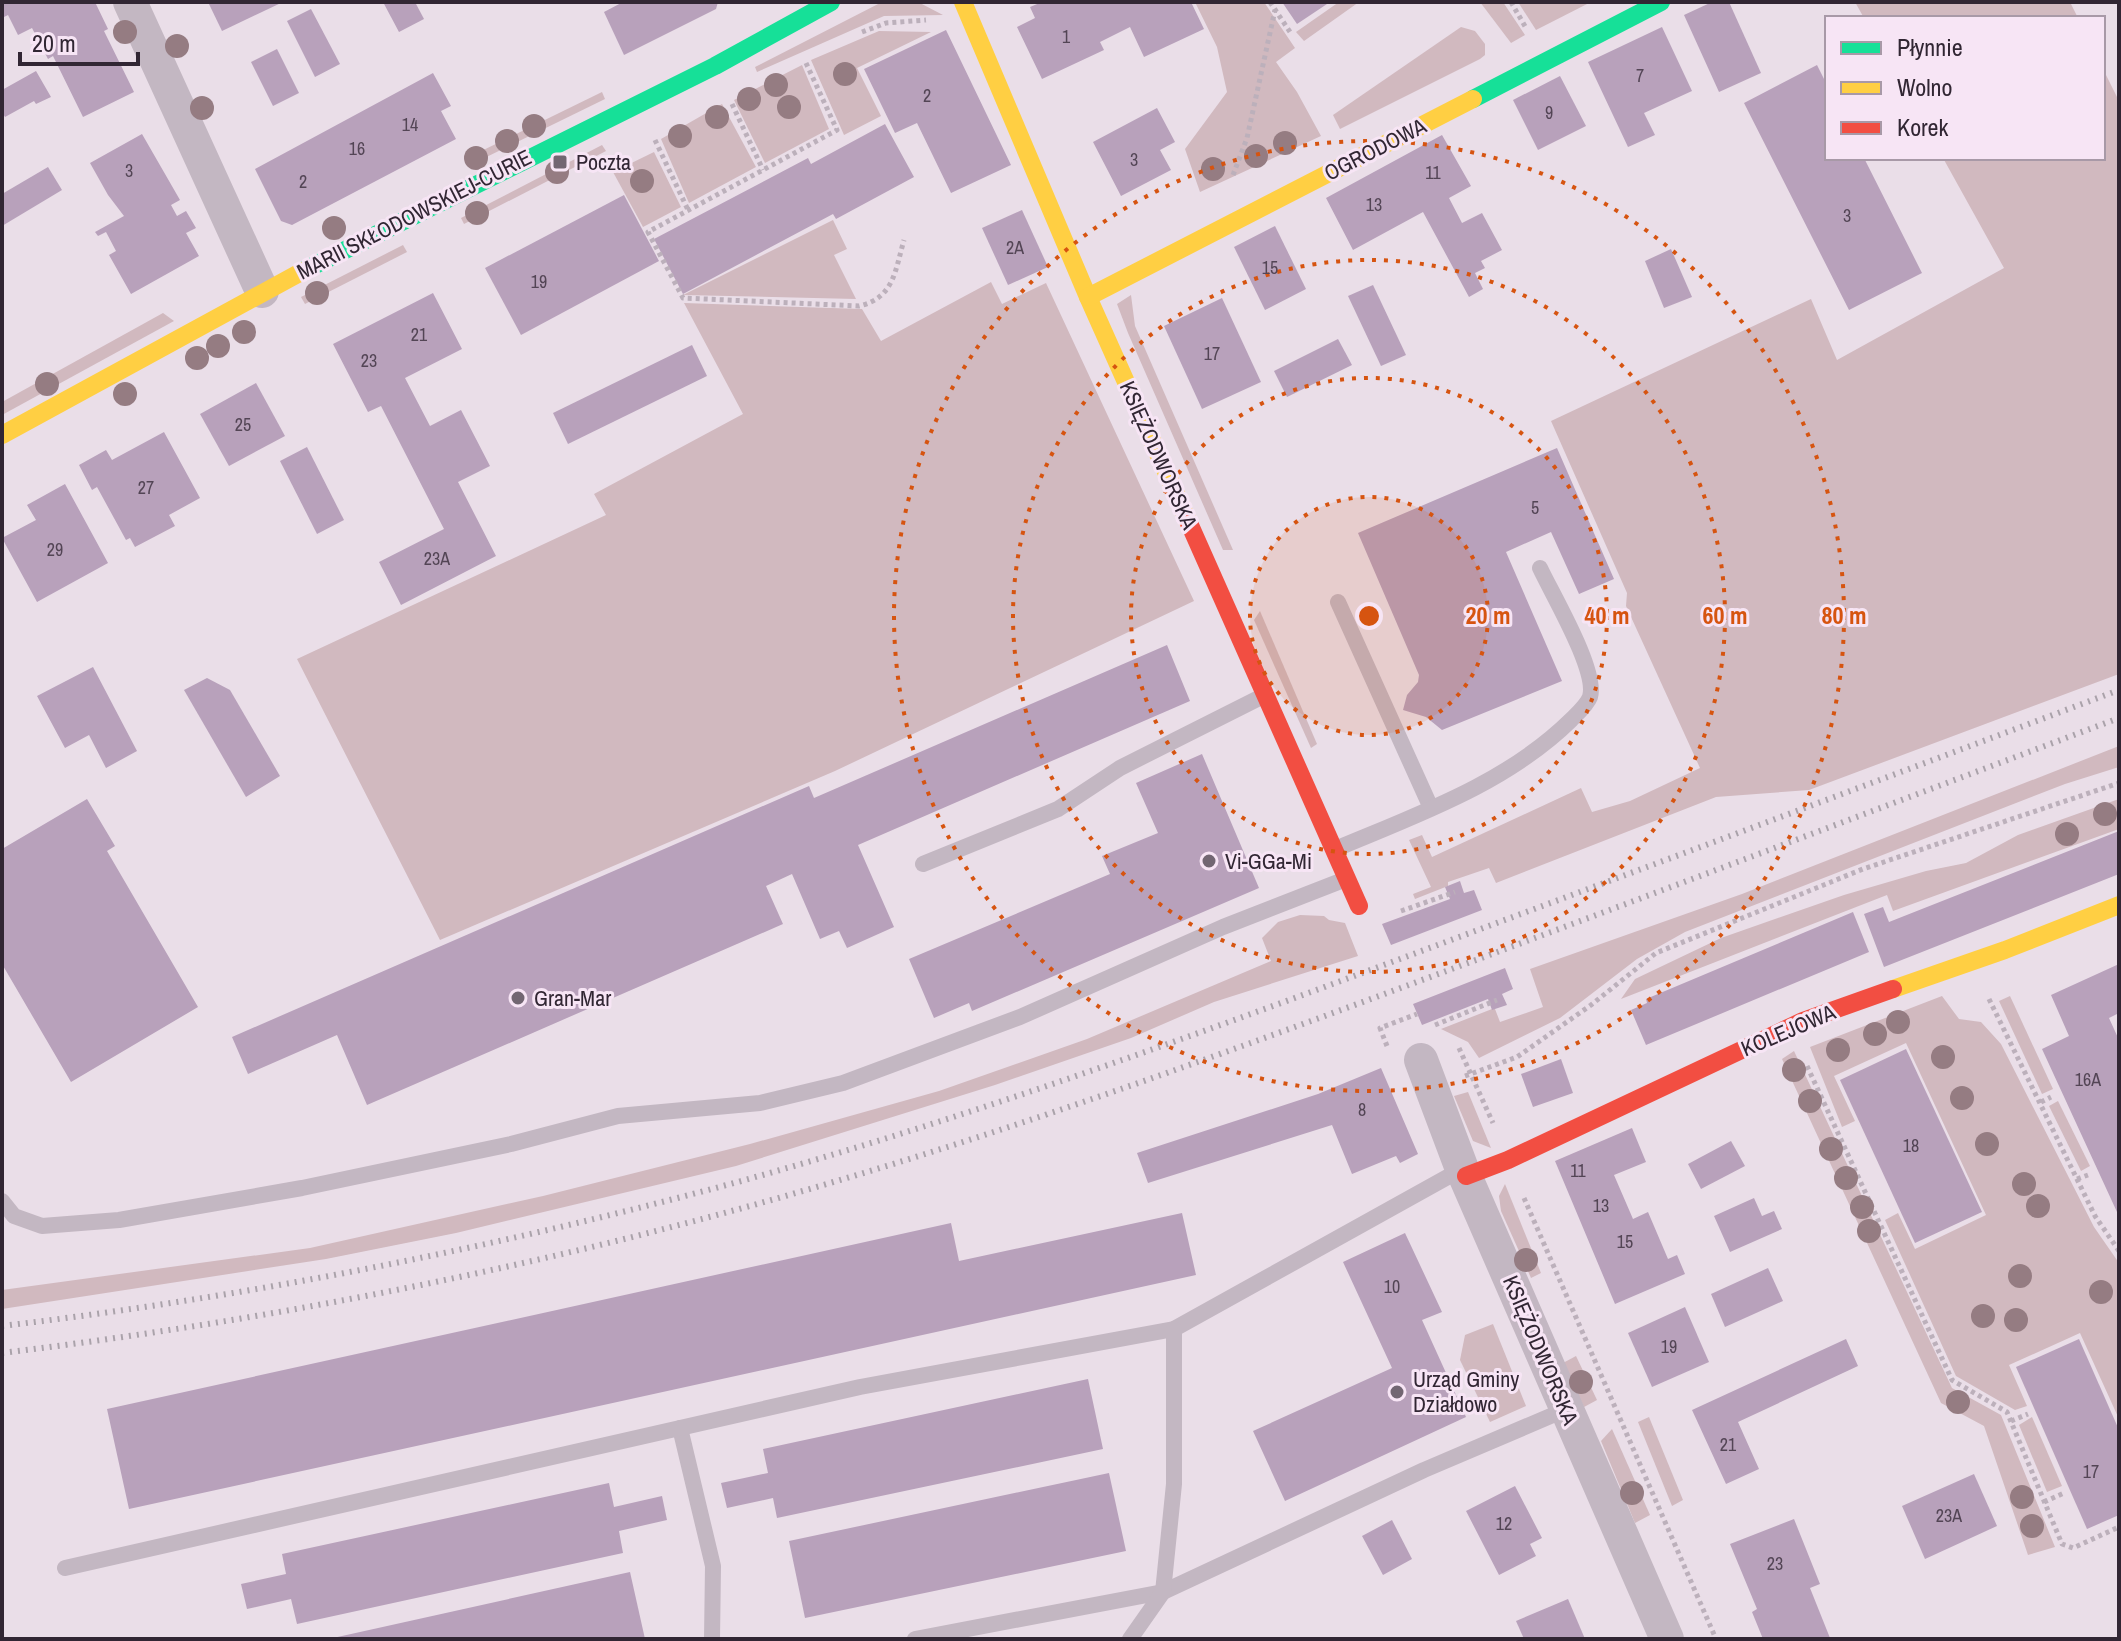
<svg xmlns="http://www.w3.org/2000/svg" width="2121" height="1641" font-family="'Archivo Narrow',sans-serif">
<rect width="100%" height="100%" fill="#eadee8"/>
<g fill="#d1b9bf">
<path d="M882 2H918L943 15 884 16 757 72 755 67Z"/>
<path d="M1195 2H1264L1295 48 1276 62 1297 92 1321 136 1200 192 1185 149 1227 92 1217 47Z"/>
<path d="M1339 2H1359L1304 41 1296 32Z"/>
<path d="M1480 2H1503L1525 35 1511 43Z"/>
<path d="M1518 2H1591L1536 30Z"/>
<path d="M1855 2H2070L2078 18H1864Z"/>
<path d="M1461 27 1475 31 1485 44V55L1480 59 1340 129 1333 115Z"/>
<path d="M879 31 931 32 857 68 881 116 844 135 811 60Z"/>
<path d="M802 65 829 129 765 163 734 100Z"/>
<path d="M2103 69 2119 101V674L1809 790 1716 797 1496 883 1489 868 1448 882V886L1415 899 1413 894 1431 887 1409 840 1422 835 1432 857 1581 788 1592 812 1630 801 1700 768 1626 606 1627 593 1551 421 1811 299 1837 360 2004 268 1943 158H2103Z"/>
<path d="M602 92 605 99 468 166 465 159Z"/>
<path d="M722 104 756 167 689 203 661 139Z"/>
<path d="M602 145 606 151 464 224 461 218Z"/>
<path d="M654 152 681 207 643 227 613 172Z"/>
<path d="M833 220 847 249 834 255 856 299 683 295Z"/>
<path d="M403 245 407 252 305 304 301 297Z"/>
<path d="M991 282 1002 304 1046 283 1194 601 835 771 440 940 297 659 606 515 594 494 743 414 684 303 862 309 881 341Z"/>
<path d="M1131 295 1135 326 1233 550H1223L1128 333 1117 304Z"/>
<path d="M163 313 174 321 2 415V402Z"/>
<path d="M1260 611 1317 744 1311 748 1254 620Z"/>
<path d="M2119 746V767L2065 784 1685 932 1637 959 1560 1018 1479 1058 1468 1042 1441 1029 1492 1009H1495L1500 1022 1543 1007 1530 969 1742 894Z"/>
<path d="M2119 799V829L1893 911 1887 895 1621 999 1635 979 1721 938 1844 895 1926 871 1966 863 2018 835Z"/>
<path d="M1300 915 1324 916 1329 920 1345 923 1358 956 1214 1002 1131 1038 995 1085 736 1166 456 1233 326 1259 2 1309V1290L310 1248 543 1196 750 1144 939 1091 1087 1039 1271 961 1262 938 1278 922Z"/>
<path d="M1942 996 1959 1019 1981 1022 2001 1044 2094 1227 2119 1263V1419L2080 1333 2009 1365 2027 1406 2015 1410 1956 1376 1885 1220 1898 1213 1915 1249 1986 1215 1906 1043 1834 1076 1855 1121 1842 1127 1810 1047Z"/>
<path d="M2010 996 2053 1089 2042 1094 1999 1001Z"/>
<path d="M1794 1051 1952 1388 2001 1415 2055 1547 2028 1555 1984 1426 1941 1403 1782 1059Z"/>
<path d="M1468 1092 1491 1148 1473 1141 1454 1096Z"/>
<path d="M2058 1101 2090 1166 2081 1171 2049 1106Z"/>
<path d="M1505 1184 1541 1273 1531 1278 1501 1211 1499 1196Z"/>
<path d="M1493 1324 1526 1406 1490 1422 1460 1360 1465 1335Z"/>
<path d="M1576 1356 1597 1400 1584 1407 1563 1363Z"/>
<path d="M1649 1417 1683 1500 1672 1506 1638 1422Z"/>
<path d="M2032 1417 2062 1486 2047 1492 2019 1425Z"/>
<path d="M1612 1429 1650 1515 1635 1523 1601 1441Z"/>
</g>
<g fill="#b8a1bb">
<path d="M2 2H95L108 29 104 31 134 92 83 117 53 56 48 59 32 28 18 35 8 15 2 18Z"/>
<path d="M208 2H283L222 31Z"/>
<path d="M383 2H415L424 19 399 32Z"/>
<path d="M623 2H718L716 9 624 55 604 12Z"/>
<path d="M1042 2H1191L1204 29 1144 57 1130 27 1100 42 1104 50 1042 79 1017 27 1035 18 1030 7Z"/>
<path d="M1282 2H1330L1297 24Z"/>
<path d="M1712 2H1729L1761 73 1719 92 1684 15Z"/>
<path d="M311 9 340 64 315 77 287 21Z"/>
<path d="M1662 27 1692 91 1644 113 1655 135 1628 147 1588 62Z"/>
<path d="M946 30 1011 165 951 193 917 123 895 133 864 69Z"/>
<path d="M277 49 299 93 273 106 251 62Z"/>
<path d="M1817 65 1827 85V158H1864L1922 273 1849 310 1744 103Z"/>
<path d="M36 71 51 97 36 104 34 101 5 117 2 112V90Z"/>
<path d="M433 73 451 106 441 111 456 139 292 225 281 221 255 169Z"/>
<path d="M1560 76 1586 126 1538 150 1513 100Z"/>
<path d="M1157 108 1175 142 1160 150 1171 170 1121 196 1093 142Z"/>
<path d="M885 124 914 177 836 219 833 214 683 294 654 239 808 158 811 164Z"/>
<path d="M142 134 180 200 171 205 177 216 186 211 196 228 186 233 199 256 131 294 109 255 116 251 106 232 98 236 95 232 124 216 108 195 90 163Z"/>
<path d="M1442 135 1471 186 1449 198 1462 223 1482 213 1502 250 1481 261 1485 268 1475 273 1483 289 1469 297 1423 212 1353 250 1326 198Z"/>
<path d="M48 167 62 190 2 226V194Z"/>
<path d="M624 195 659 261 521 335 485 268Z"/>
<path d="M1022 210 1048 267 1008 285 982 228Z"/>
<path d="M1275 226 1306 289 1265 310 1234 247Z"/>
<path d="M1671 249 1692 297 1664 308 1645 261Z"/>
<path d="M1373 285 1406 355 1381 366 1348 296Z"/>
<path d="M433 293 462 349 405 378 430 426 461 410 490 466 458 482 496 556 401 605 379 562 444 529 381 406 368 412 333 344Z"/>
<path d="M1222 298 1261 382 1202 409 1164 326Z"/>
<path d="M1338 339 1352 365 1287 397 1274 371Z"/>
<path d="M692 345 707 376 568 444 553 413Z"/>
<path d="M256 383 285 436 229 466 200 414Z"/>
<path d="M164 432 200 498 169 515 175 526 135 547 130 538 126 540 97 487 92 490 79 465 106 450 112 460Z"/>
<path d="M307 447 344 520 317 534 280 461Z"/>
<path d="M1557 448 1614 579 1579 594 1551 532 1506 552 1562 681 1442 730 1426 717 1403 710 1407 695 1418 682 1419 675 1358 533Z"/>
<path d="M65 484 108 563 37 602 2 538 36 520 27 505Z"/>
<path d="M1167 645 1190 701 858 845 894 927 847 948 839 931 820 939 792 874 766 886 783 924 367 1105 337 1035 248 1074 232 1037 809 786 814 798Z"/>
<path d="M93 667 137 751 106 768 89 735 65 748 37 696Z"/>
<path d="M207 678 230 690 280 776 246 797 184 690Z"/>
<path d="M1202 754 1259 888 972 1011 969 1003 934 1018 909 959 1110 874 1102 856 1158 833 1136 783Z"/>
<path d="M87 799 115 846 107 851 198 1007 71 1082 2 964V849Z"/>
<path d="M2119 831V874L1884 967 1864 914 1883 907 1889 922Z"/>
<path d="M1460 881 1464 893 1474 890 1482 910 1391 945 1382 924 1450 899 1445 887Z"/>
<path d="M1853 912 1869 952 1646 1045 1631 1010 1647 1003 1646 999Z"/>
<path d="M2119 964V1013L2109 1018 2119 1040V1211L2117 1212 2042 1049 2069 1036 2051 995Z"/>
<path d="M1505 968 1513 989 1502 994 1507 1005 1492 1010 1488 999 1422 1025 1413 1004Z"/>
<path d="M1906 1049 1982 1212 1915 1243 1840 1080Z"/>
<path d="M1561 1059 1573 1093 1533 1107 1521 1074Z"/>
<path d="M1381 1068 1418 1154 1400 1163 1396 1156 1352 1174 1332 1125 1148 1183 1137 1153 1318 1094Z"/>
<path d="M1632 1128 1646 1162 1614 1175 1633 1219 1648 1212 1668 1259 1677 1255 1685 1274 1615 1304 1555 1161Z"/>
<path d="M1731 1141 1745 1166 1701 1189 1688 1164Z"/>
<path d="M1754 1198 1762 1216 1774 1211 1782 1229 1730 1252 1714 1216Z"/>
<path d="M1182 1213 1196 1275 129 1509 107 1409 951 1223 959 1261Z"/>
<path d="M1405 1233 1442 1312 1422 1320 1466 1417 1285 1501 1253 1431 1392 1368 1343 1262Z"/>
<path d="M1768 1268 1783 1301 1725 1327 1711 1294Z"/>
<path d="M1685 1307 1709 1362 1652 1387 1628 1333Z"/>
<path d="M1846 1339 1858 1366 1738 1422 1759 1469 1726 1484 1692 1410Z"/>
<path d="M2079 1339 2119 1430V1515L2087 1529 2016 1367Z"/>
<path d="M1088 1379 1103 1449 777 1518 773 1498 727 1508 721 1483 768 1473 763 1449Z"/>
<path d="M1109 1473 1126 1551 805 1618 789 1541Z"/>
<path d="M1974 1474 1997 1526 1925 1559 1902 1506Z"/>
<path d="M609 1483 614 1507 662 1496 667 1520 619 1531 623 1553 297 1624 291 1599 247 1609 241 1584 286 1574 282 1554Z"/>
<path d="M1515 1486 1542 1538 1530 1544 1536 1556 1499 1575 1466 1511Z"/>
<path d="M1794 1519 1820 1584 1810 1588 1830 1638 1828 1639H1763L1752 1612 1757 1609 1730 1544Z"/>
<path d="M1392 1520 1412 1559 1383 1575 1362 1536Z"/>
<path d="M630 1572 645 1639H333V1638Z"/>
<path d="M1568 1599 1585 1639H1524L1516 1621Z"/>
</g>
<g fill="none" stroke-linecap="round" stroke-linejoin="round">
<g stroke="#bcb0bb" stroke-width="5" stroke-dasharray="4 4" stroke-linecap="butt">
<path d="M1270 2 1292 35"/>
<path d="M1511 2 1526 28"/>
<path d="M862 32 886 23 926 20"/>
<path d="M806 63 837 130 648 232 683 298 859 306C894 298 895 271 904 240"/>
<path d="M732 104 763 170"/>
<path d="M655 140 688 210"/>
<path d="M1233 175 1247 138 1275 10"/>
<path d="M1401 911 1455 892"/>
<path d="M1989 999 2095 1216 2119 1251"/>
<path d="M1435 1025 1497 1000"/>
<path d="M1387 1046 1380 1028 1417 1014"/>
<path d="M1459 1048 1493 1123"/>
<path d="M1807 1066 1952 1380 2007 1412 2062 1544 2073 1548 2119 1527"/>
<path d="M1465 1076 1517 1057 1591 1005 1656 953 1863 869 2119 783"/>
<path d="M2041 1102 2051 1097"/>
<path d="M2077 1179 2088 1175"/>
<path d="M1524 1198 1716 1639"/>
<path d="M2011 1421 2028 1414"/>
<path d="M2044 1502 2064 1493"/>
</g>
<g stroke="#c3b7c2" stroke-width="16">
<path d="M1338 602 1431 808"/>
<path d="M1338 848C1419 814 1507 783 1571 720 1577 714 1587 705 1590 697 1598 671 1552 594 1540 568"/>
<path d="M923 864 1058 809 1120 768 1265 695"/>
<path d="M2 1201 14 1216 42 1226 119 1220 302 1188 511 1144 618 1116 760 1103 843 1083 1020 1017 1223 927 1346 879"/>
<path d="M680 1428 713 1566 712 1639"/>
<path d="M65 1568 860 1387 1174 1329 1462 1169"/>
<path d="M915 1639 1163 1592 1424 1470 1567 1409"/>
<path d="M1130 1639 1163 1592 1174 1484V1329"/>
</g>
<g stroke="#c3b7c2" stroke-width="34">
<path d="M130 2 262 291"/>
<path d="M1421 1060 1462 1169 1667 1639"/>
</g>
<g stroke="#16e098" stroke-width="18">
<path d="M1473 99 1661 2"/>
<path d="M303 271 715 66 831 2"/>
</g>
<g stroke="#ffcf43" stroke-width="18">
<path d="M963 2 1088 297 1189 523"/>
<path d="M1088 297 1473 99"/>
<path d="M2 435 303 271"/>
<path d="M1893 989 2005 950 2119 905"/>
</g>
<g stroke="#f24e42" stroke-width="18">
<path d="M1189 523 1359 906"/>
<path d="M1466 1176 1508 1160 1803 1021 1893 989"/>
</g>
<g stroke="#aaa2aa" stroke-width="6" stroke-dasharray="2 6" stroke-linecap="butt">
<path d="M2 1326C248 1297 494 1248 734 1183 977 1116 1215 1028 1451 940 1674 857 1896 774 2119 690"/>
<path d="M2 1353C282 1319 560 1263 830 1183 1037 1122 1239 1048 1441 973 1667 889 1893 803 2119 718"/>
</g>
</g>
<g fill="#957c82">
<circle cx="125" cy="32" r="12"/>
<circle cx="177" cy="46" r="12"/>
<circle cx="845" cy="74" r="12"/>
<circle cx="776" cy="85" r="12"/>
<circle cx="749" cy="99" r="12"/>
<circle cx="789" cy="107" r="12"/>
<circle cx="202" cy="108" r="12"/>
<circle cx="717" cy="117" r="12"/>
<circle cx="534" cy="126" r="12"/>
<circle cx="680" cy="136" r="12"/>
<circle cx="507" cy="141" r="12"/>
<circle cx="1285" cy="143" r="12"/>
<circle cx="1256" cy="156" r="12"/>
<circle cx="476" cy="158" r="12"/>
<circle cx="1213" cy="169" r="12"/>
<circle cx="557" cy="172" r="12"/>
<circle cx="642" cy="181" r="12"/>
<circle cx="477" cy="213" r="12"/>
<circle cx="334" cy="228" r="12"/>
<circle cx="317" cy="293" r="12"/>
<circle cx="244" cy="332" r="12"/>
<circle cx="218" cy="346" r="12"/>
<circle cx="197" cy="358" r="12"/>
<circle cx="47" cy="384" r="12"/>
<circle cx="125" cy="394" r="12"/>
<circle cx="2105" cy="814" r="12"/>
<circle cx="2067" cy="834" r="12"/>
<circle cx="1898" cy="1022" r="12"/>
<circle cx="1875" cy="1034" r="12"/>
<circle cx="1838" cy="1050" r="12"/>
<circle cx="1943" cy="1057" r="12"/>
<circle cx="1794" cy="1070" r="12"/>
<circle cx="1962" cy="1098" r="12"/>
<circle cx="1810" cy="1101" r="12"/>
<circle cx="1987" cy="1144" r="12"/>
<circle cx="1831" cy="1149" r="12"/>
<circle cx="1846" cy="1178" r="12"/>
<circle cx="2024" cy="1184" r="12"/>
<circle cx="2038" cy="1206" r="12"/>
<circle cx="1862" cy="1207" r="12"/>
<circle cx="1869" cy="1231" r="12"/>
<circle cx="1526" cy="1260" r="12"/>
<circle cx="2020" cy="1276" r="12"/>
<circle cx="2101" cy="1292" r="12"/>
<circle cx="1983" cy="1316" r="12"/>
<circle cx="2016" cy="1320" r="12"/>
<circle cx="1581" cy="1382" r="12"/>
<circle cx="1958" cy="1402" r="12"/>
<circle cx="1632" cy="1493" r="12"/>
<circle cx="2022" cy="1497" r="12"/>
<circle cx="2032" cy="1526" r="12"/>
</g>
<circle cx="1369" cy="616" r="119" fill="#d65410" fill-opacity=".12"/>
<g fill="none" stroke="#d65410" stroke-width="4" stroke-dasharray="4 8">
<circle cx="1369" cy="616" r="119"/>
<circle cx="1369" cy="616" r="238"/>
<circle cx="1369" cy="616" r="356"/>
<circle cx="1369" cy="616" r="475"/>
</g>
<g fill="#726672" stroke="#f7e5f5" stroke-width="3">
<rect x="552" y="154" width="16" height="16" rx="4"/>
<circle cx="1209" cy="861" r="8"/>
<circle cx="518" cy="998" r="8"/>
<circle cx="1397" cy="1392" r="8"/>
</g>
<g text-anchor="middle" stroke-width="6" stroke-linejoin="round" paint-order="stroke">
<g font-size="18" fill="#534555">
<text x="1066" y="43">1</text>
<text x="1640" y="82">7</text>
<text x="927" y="102">2</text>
<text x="1549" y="119">9</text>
<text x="410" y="131">14</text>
<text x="357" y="155">16</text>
<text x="1134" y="166">3</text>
<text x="129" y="177">3</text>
<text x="1433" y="179">11</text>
<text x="303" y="188">2</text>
<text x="1374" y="211">13</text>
<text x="1847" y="222">3</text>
<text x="1015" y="254">2A</text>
<text x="1270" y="274">15</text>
<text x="539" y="288">19</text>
<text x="419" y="341">21</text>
<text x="1212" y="360">17</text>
<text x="369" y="367">23</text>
<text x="243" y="431">25</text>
<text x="146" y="494">27</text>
<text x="1535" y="514">5</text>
<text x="55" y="556">29</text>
<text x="437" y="565">23A</text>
<text x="2088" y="1086">16A</text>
<text x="1362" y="1116">8</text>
<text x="1911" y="1152">18</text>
<text x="1578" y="1177">11</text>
<text x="1601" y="1212">13</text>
<text x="1625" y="1248">15</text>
<text x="1392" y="1293">10</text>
<text x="1669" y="1353">19</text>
<text x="1728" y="1451">21</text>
<text x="2091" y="1478">17</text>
<text x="1949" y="1522">23A</text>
<text x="1504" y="1530">12</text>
<text x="1775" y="1570">23</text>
</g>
<g font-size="22" fill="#312633" stroke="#f7e5f5">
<text transform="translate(1375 149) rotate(-27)" y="8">OGRODOWA</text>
<text transform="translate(414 214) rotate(-27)" y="8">MARII SKŁODOWSKIEJ-CURIE</text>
<text transform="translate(1159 455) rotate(66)" y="8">KSIĘŻODWORSKA</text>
<text transform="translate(1788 1030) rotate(-23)" y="8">KOLEJOWA</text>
<text transform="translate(1541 1350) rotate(67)" y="8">KSIĘŻODWORSKA</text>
</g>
<g font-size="22" fill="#312633" stroke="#f7e5f5" text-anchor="start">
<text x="576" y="170">Poczta</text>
<text x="1225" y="869">Vi-GGa-Mi</text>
<text x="534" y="1006">Gran-Mar</text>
<text x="1413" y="1387">Urząd Gminy<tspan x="1413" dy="25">Działdowo</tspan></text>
</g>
</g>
<circle cx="1369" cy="616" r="12" fill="#d65410" stroke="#f7e5f5" stroke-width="4"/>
<g font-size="24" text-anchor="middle" font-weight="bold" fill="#d65410" stroke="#f7e5f5" stroke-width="6" stroke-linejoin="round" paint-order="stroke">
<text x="1488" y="624">20 m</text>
<text x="1607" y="624">40 m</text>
<text x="1725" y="624">60 m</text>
<text x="1844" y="624">80 m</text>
</g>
<rect width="2121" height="1641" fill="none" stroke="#312633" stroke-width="8"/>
<rect x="1825" y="16" width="280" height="144" fill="#f7e5f5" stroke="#a899a7" stroke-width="2"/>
<rect x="1841" y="42" width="40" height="12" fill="#16e098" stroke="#a899a7" stroke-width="2"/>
<text x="1897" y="56" font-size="24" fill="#312633">Płynnie</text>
<rect x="1841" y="82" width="40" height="12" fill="#ffcf43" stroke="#a899a7" stroke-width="2"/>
<text x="1897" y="96" font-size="24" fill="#312633">Wolno</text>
<rect x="1841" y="122" width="40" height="12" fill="#f24e42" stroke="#a899a7" stroke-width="2"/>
<text x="1897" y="136" font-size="24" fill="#312633">Korek</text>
<path d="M20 52v12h118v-12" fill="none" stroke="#312633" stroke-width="4"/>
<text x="32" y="52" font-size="24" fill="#312633" stroke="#f7e5f5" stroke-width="6" paint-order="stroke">20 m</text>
</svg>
